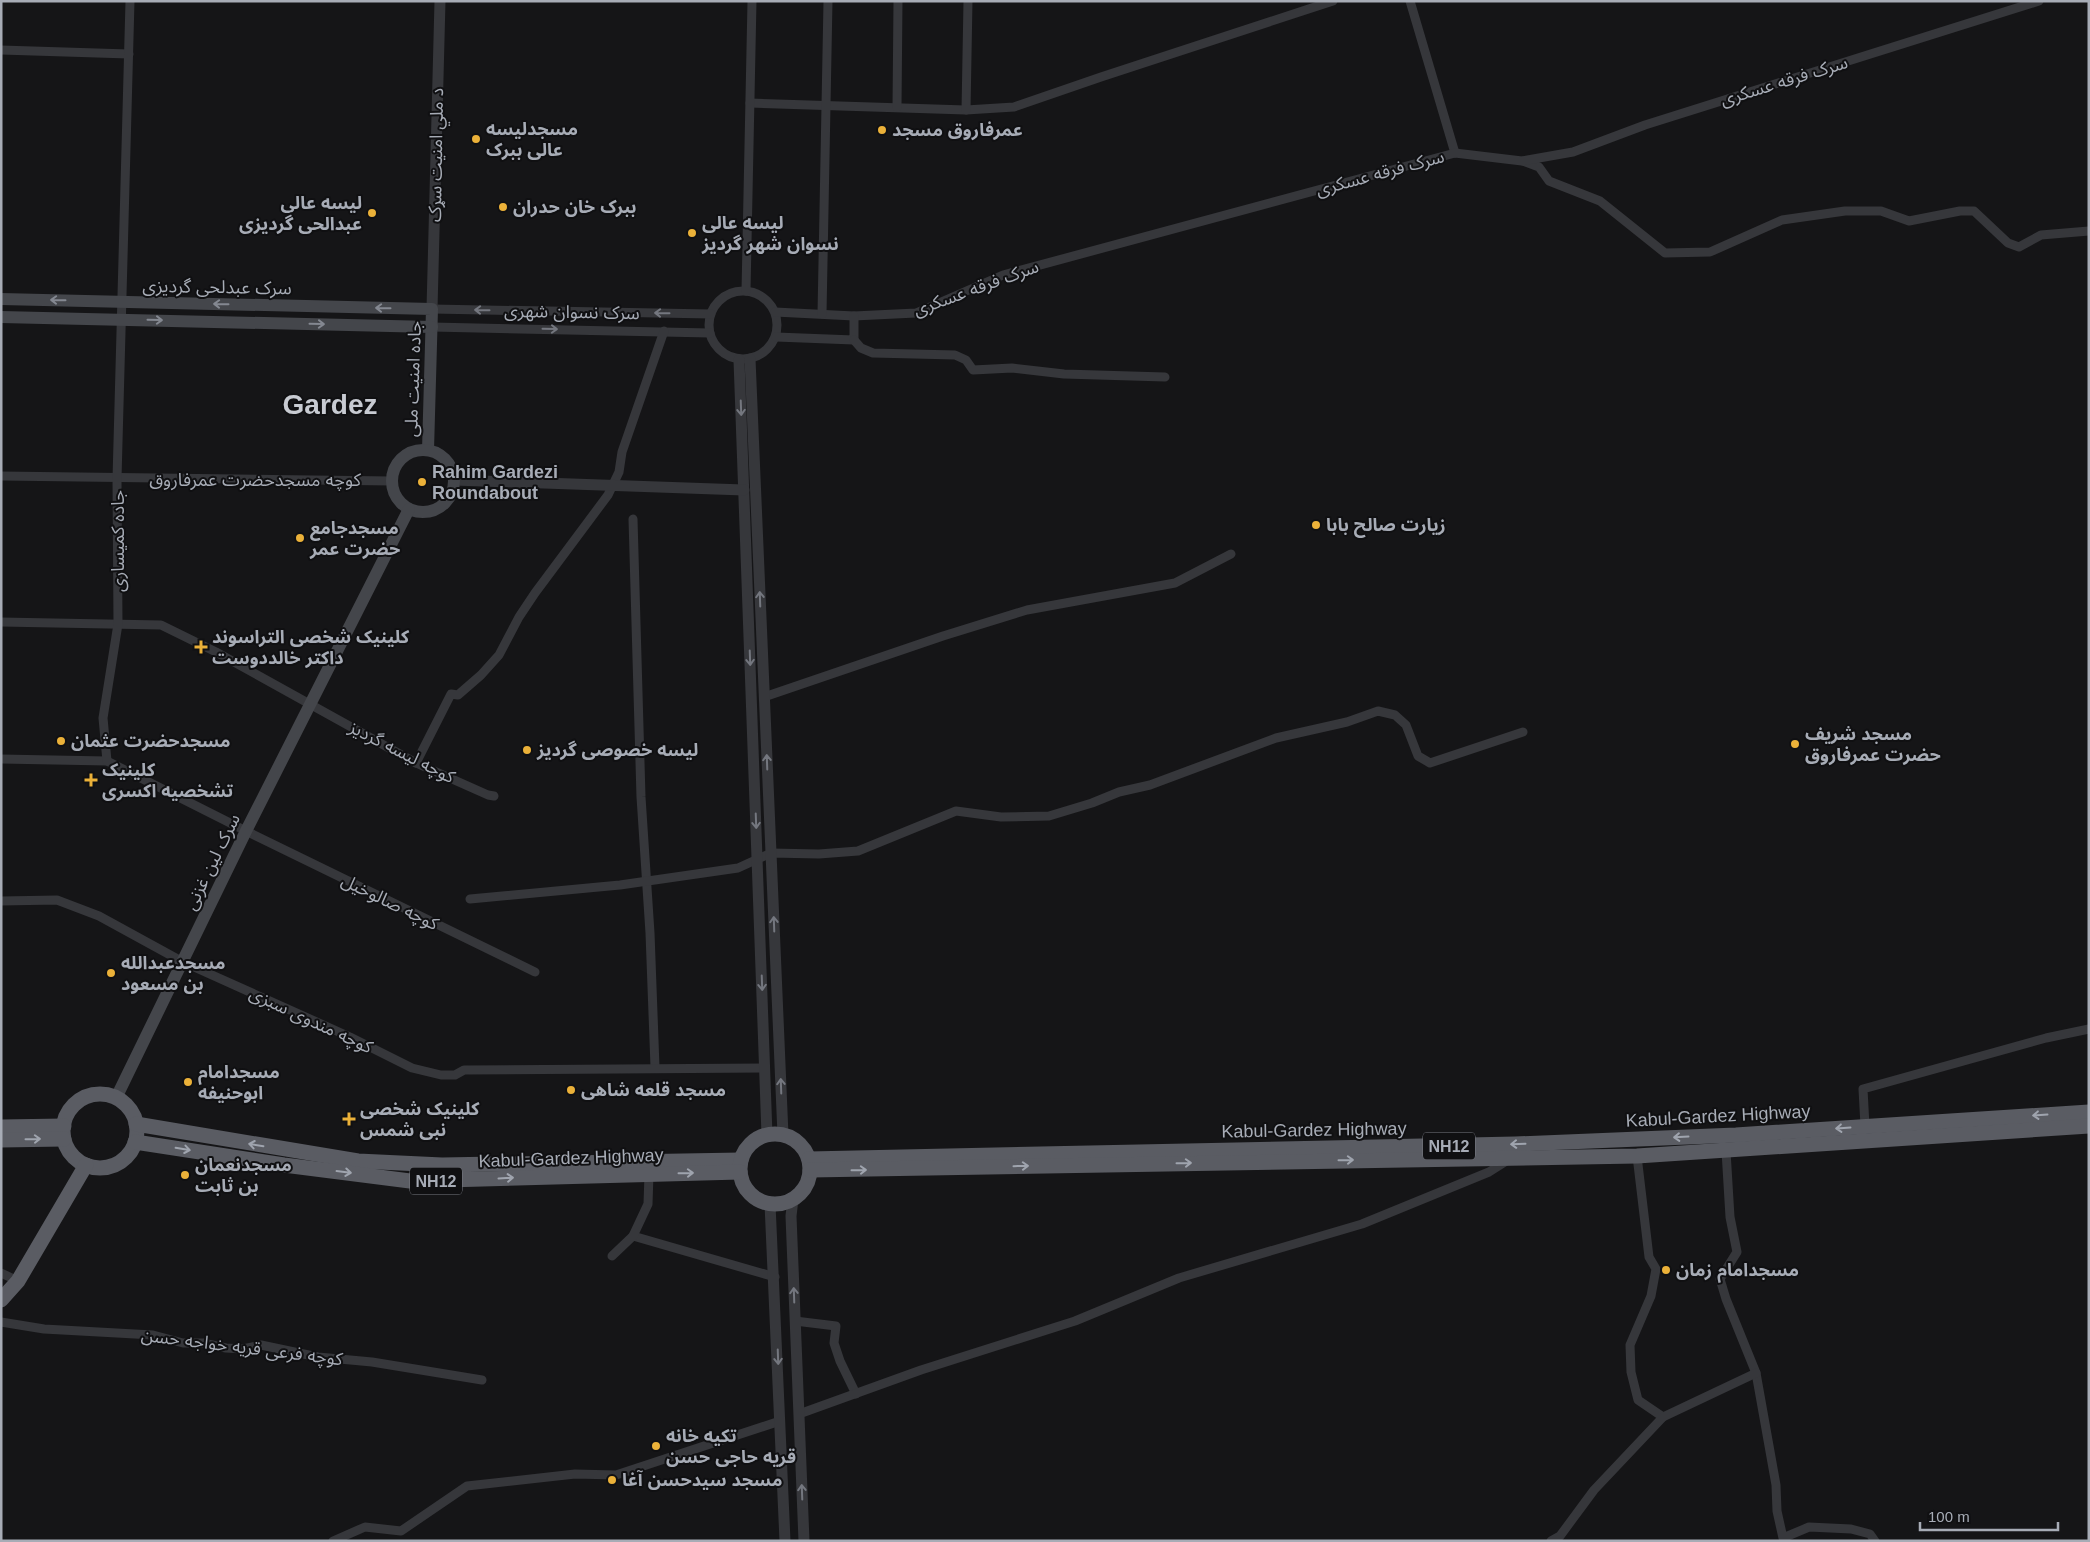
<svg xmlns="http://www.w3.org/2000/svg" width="2090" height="1542" font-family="Helvetica,'Noto Sans Arabic',sans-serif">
<rect width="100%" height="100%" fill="#151517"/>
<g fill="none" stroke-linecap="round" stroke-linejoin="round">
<g stroke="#36373b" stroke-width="9">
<path d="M1410 1 1455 153"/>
<path d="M1 50 129 54"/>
<path d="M750 103 966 110 1014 107 1101 77 1333 1"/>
<path d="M897 107 898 1"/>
<path d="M966 110 968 1"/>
<path d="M1523 161 1539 167 1549 181 1600 201 1665 253 1710 252 1782 220 1845 211H1881L1909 221 1960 211H1974L2008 243 2019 247 2041 235 2089 231"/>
<circle cx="743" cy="325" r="34"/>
<path d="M746 291 752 1"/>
<path d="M432 309 711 314"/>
<path d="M775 312 854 316 916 313 1003 275 1455 153 1522 161 1573 152 1645 125 2039 1"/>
<path d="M822 314 828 1"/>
<path d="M432 327 710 333"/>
<path d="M776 337 854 340V316"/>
<path d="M854 340 861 348 873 353 955 355 966 360 973 370 1012 368 1064 374 1165 377"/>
<path d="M1 476 392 481"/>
<path d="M633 519 641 797 650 933 655 1067"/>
<path d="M1 622 161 625 216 652 416 763 488 795 494 796"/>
<path d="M764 697 943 636 1027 610 1175 583 1231 554"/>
<path d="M1 759 107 761 246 831 535 972"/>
<path d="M107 761 103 718 118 624 117 479 130 1"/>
<path d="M416 763 451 694 458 695 481 675 499 655 519 617 535 593 608 495 619 472 622 452 664 331"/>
<path d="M470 899 620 885 738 868 771 853 819 854 858 851 956 811 1001 817 1049 816 1092 803 1119 792 1150 785 1276 738 1347 722 1378 711 1395 715 1406 725 1418 756 1430 763 1523 732"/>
<path d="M1 901 57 900 99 916 183 962 350 1037 412 1068 441 1075H455L464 1070 765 1068"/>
<path d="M1865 1126 1863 1089 2046 1038 2089 1029"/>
<path d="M1726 1151 1730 1217 1737 1252 1720 1279 1726 1299 1756 1373 1776 1485 1777 1511 1783 1538 1809 1527 1851 1529 1870 1534 1875 1541"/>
<path d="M1637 1156 1649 1257 1656 1269 1651 1296 1630 1345 1631 1372 1638 1400 1663 1417"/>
<path d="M633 1236 775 1277"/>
<path d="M612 1256 633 1236 648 1204 649 1174"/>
<path d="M1 1273 18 1281"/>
<path d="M795 1321 836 1326 834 1343 840 1361 856 1394"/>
<path d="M1 1322 44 1329 153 1335 183 1343H203L226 1348 243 1349 261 1345 318 1357 372 1362 482 1380"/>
<path d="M799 1414 921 1370 1075 1321 1179 1278 1362 1224 1489 1172 1508 1160"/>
<path d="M333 1541 365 1527 401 1531 467 1486 575 1474 616 1475 780 1421"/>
<path d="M1551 1541 1560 1536 1594 1490 1663 1417 1756 1373"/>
</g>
<g stroke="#36373b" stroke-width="11">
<path d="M432 309 440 1"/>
<path d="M750 359 783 1135"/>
<path d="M739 360 767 1135"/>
<path d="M454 480 744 490"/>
<path d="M793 1199 791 1216 804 1541"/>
<path d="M770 1204 785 1541"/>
</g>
<g stroke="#44464b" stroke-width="12">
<path d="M1 299 432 309 428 450"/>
<path d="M1 317 432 327"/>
<circle cx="423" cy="481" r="31"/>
<path d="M116 1098 246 831 409 509"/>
</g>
<g stroke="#5a5c63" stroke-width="15">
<circle cx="100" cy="1131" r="37"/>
<path d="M136 1124 358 1161 442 1165 741 1160"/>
<path d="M1 1127 64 1126"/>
<circle cx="775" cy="1169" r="35"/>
<path d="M1 1140 64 1139"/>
<path d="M135 1142 284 1165 410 1181 740 1172"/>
<path d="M809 1159 1515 1144 1736 1135 2089 1112"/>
<path d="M810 1170 1637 1156 2089 1126"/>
<path d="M1 1300 18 1281 86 1165"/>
</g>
</g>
<defs><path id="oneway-shaft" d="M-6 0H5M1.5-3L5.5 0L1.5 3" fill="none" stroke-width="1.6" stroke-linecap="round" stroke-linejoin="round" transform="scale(1.25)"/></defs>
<g stroke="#848891">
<use href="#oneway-shaft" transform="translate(58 300) rotate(-179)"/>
<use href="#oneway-shaft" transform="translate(221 304) rotate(-179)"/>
<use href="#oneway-shaft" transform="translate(383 308) rotate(-179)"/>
<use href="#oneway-shaft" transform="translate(155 320) rotate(1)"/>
<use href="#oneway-shaft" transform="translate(317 324) rotate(1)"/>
</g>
<g stroke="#74777f">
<use href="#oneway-shaft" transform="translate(482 310) rotate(-179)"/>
<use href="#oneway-shaft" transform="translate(662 313) rotate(-179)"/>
<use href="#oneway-shaft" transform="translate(550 329) rotate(1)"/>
<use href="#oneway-shaft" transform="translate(741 408) rotate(88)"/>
<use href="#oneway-shaft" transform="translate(760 599) rotate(-92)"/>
<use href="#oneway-shaft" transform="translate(750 658) rotate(88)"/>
<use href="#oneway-shaft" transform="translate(767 762) rotate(-92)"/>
<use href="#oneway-shaft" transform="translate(756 821) rotate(88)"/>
<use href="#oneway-shaft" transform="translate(774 924) rotate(-92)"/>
<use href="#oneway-shaft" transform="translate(762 983) rotate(88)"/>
<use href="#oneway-shaft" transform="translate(781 1086) rotate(-92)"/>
<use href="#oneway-shaft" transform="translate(794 1295) rotate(-92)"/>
<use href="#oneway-shaft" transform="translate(778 1357) rotate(88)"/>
<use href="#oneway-shaft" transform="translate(802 1492) rotate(-92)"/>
</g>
<g stroke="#9fa4ae">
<use href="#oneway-shaft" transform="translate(2040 1115) rotate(176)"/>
<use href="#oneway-shaft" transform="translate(1843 1128) rotate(176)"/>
<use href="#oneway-shaft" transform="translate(1681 1137) rotate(177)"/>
<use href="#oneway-shaft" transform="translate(33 1139) rotate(-1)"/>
<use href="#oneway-shaft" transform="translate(1518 1144) rotate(178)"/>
<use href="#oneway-shaft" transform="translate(256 1145) rotate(-171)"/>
<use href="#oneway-shaft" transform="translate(183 1149) rotate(9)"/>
<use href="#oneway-shaft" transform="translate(1346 1160) rotate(-1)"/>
<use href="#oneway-shaft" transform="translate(1184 1163) rotate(-1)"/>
<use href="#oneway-shaft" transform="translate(1021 1166) rotate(-1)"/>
<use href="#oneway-shaft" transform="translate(859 1170) rotate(-1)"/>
<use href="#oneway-shaft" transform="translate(344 1172) rotate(7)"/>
<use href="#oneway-shaft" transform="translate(686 1173) rotate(-1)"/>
<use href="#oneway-shaft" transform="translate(506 1178) rotate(-3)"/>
</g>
<g fill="#ebb139" stroke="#101012" stroke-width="2">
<circle cx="882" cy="130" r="5"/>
<circle cx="476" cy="139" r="5"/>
<circle cx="503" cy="207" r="5"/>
<circle cx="372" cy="213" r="5"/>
<circle cx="692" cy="233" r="5"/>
<circle cx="422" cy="482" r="5"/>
<circle cx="1316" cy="525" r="5"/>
<circle cx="300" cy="538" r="5"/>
<path d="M198.5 639.5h5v5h5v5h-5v5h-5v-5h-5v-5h5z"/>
<circle cx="61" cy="741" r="5"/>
<circle cx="1795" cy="744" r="5"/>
<circle cx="527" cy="750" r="5"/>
<path d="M88.5 772.5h5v5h5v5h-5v5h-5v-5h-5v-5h5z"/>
<circle cx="111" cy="973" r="5"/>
<circle cx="188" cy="1082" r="5"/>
<circle cx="571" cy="1090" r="5"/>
<path d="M346.5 1111.5h5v5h5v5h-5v5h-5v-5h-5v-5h5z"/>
<circle cx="185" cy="1175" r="5"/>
<circle cx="1666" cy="1270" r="5"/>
<circle cx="656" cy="1446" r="5"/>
<circle cx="612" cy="1480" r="5"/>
</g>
<g text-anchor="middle" stroke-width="4" stroke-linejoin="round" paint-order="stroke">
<g fill="#101012" stroke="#7a7d85" stroke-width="1">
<rect x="1423" y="1132.5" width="52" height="27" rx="4"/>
<rect x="410" y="1167.5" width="52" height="27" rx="4"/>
</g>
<g font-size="16" font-weight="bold" fill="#a7acb6">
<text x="1449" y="1152">NH12</text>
<text x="436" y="1187">NH12</text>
</g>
<g font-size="18" fill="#a7acb6" stroke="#101012">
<text transform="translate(1784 81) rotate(-17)" y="6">سرک فرقه عسکری</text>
<text transform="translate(436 155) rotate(-89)" y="6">د ملي امنیت سړک</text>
<text transform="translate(1380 173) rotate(-15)" y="6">سرک فرقه عسکری</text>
<text transform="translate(217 287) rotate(1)" y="6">سرک عبدلحی گردیزی</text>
<text transform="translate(976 288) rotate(-20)" y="6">سرک فرقه عسکری</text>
<text transform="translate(572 312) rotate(1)" y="6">سرک نسوان شهری</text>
<text transform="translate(413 379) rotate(-88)" y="6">جاده امنیت ملی</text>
<text x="255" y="486">کوچه مسجدحضرت عمرفاروق</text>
<text transform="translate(118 541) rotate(-90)" y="6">جاده کمیساری</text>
<text transform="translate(402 752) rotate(27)" y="6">کوچه لیسه گردیز</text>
<text transform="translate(212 862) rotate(-64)" y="6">سرک لین غزنی</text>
<text transform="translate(390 902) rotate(26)" y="6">کوچه صالوخیل</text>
<text transform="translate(311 1020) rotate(25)" y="6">کوچه مندوی سبزی</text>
<text transform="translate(1718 1116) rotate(-3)" y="6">Kabul-Gardez Highway</text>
<text transform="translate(1314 1130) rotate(-1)" y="6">Kabul-Gardez Highway</text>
<text transform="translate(571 1158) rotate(-2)" y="6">Kabul-Gardez Highway</text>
<text transform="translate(242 1347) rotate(7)" y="6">کوچه فرعی قریه خواجه حسن</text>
</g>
<g font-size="18" font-weight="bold" fill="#a7acb6" stroke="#101012" text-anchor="start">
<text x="486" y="135">مسجدلیسه<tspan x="486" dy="21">عالی ببرک</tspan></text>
<text x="892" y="136">عمرفاروق مسجد</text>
<text x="362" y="209" text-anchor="end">لیسه عالی<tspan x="362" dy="21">عبدالحی گردیزی</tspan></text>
<text x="513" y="213">ببرک خان حدران</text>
<text x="702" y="229">لیسه عالی<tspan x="702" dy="21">نسوان شهر گردیز</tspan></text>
<text x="432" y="478">Rahim Gardezi<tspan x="432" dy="21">Roundabout</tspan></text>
<text x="1326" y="531">زیارت صالح بابا</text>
<text x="310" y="534">مسجدجامع<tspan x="310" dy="21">حضرت عمر</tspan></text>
<text x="212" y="643">کلینیک شخصی التراسوند<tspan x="212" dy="21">داکتر خالددوست</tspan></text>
<text x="1805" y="740">مسجد شریف<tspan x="1805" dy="21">حضرت عمرفاروق</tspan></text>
<text x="71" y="747">مسجدحضرت عثمان</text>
<text x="537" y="756">لیسه خصوصی گردیز</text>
<text x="102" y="776">کلینیک<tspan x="102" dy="21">تشخصیه اکسری</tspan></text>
<text x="121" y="969">مسجدعبدالله<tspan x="121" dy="21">بن مسعود</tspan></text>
<text x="198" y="1078">مسجدامام<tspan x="198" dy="21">ابوحنیفه</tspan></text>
<text x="581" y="1096">مسجد قلعه شاهی</text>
<text x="360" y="1115">کلینیک شخصی<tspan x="360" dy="21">نبی شمس</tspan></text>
<text x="195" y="1171">مسجدنعمان<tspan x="195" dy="21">بن ثابت</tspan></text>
<text x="1676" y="1276">مسجدامام زمان</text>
<text x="666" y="1442">تکیه خانه<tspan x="666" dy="21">قریه حاجی حسن</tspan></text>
<text x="622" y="1486">مسجد سیدحسن آغا</text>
</g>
<g font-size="28" font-weight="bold" fill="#c8cbd2" stroke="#101012">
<text x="330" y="414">Gardez</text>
</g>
</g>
<rect width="2090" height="1542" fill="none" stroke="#a7acb6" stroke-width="5"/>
<path d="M1920 1522v8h138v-8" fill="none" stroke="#a7acb6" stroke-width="2.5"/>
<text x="1928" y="1522" font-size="15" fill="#a7acb6" stroke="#101012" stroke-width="4" paint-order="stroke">100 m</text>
</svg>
